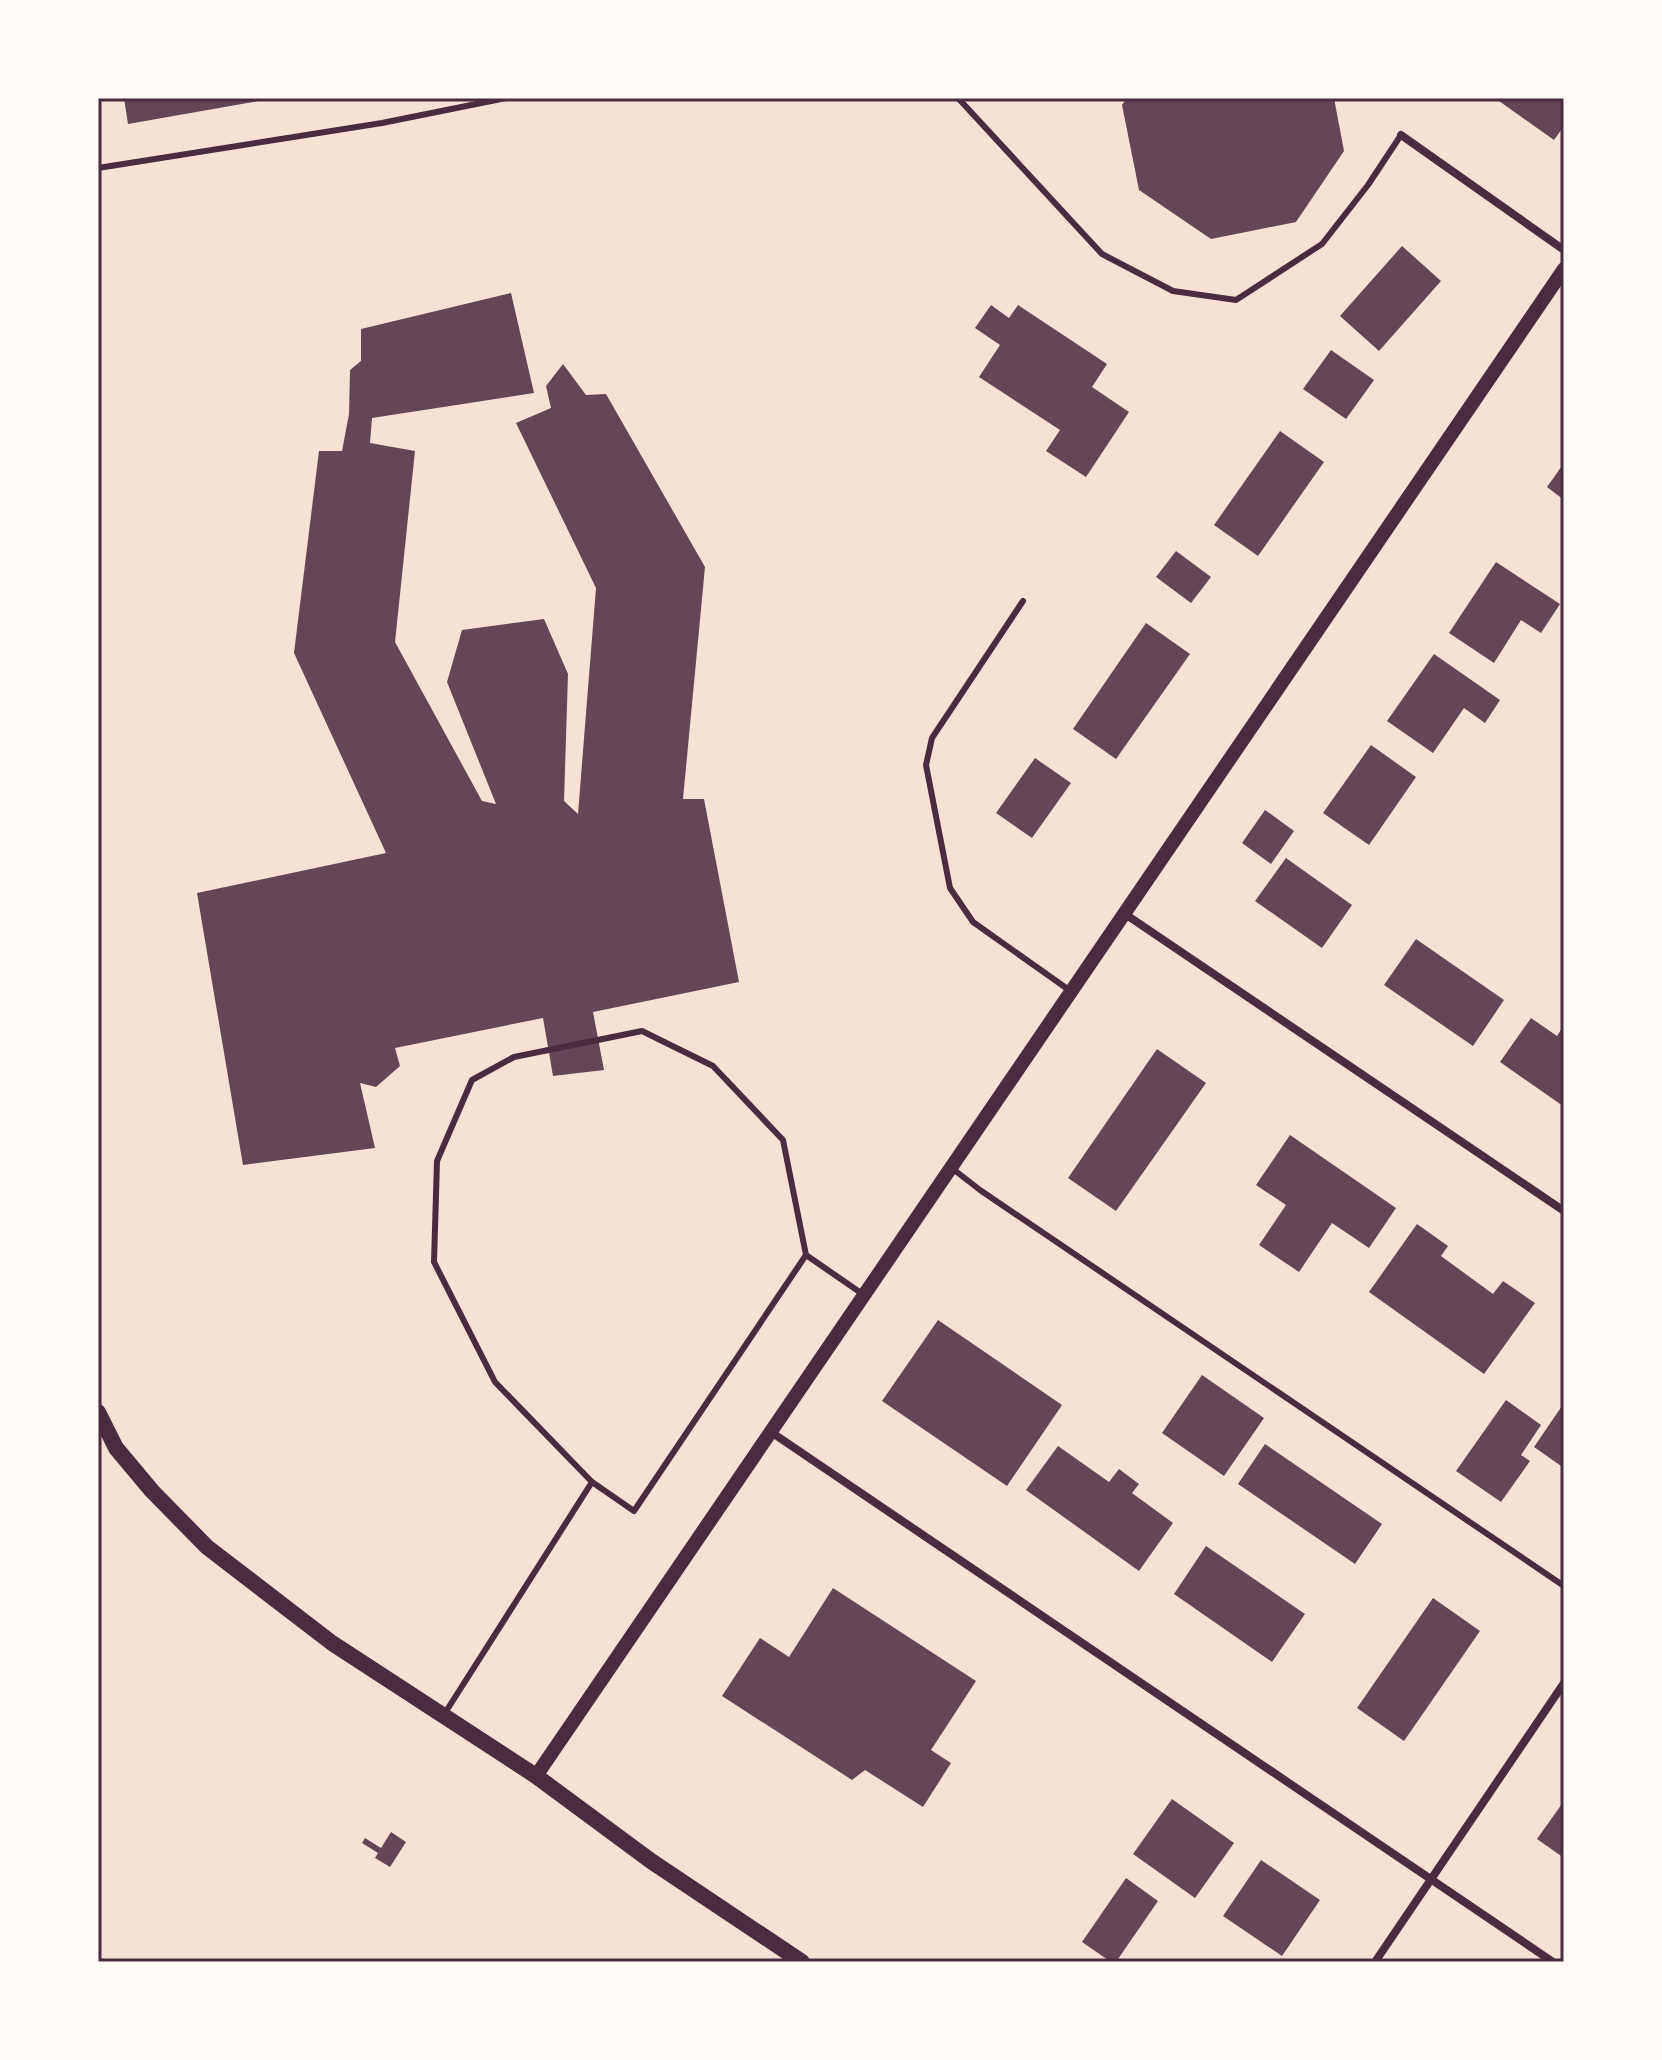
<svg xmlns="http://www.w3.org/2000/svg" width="1662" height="2060" font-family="Mulish,sans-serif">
<rect width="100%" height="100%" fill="#f7e1d7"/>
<g fill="#644757">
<path d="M124 98H264V100L128 124Z"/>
<path d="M1127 98H1334L1344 151 1296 222 1211 239 1139 190 1122 105Z"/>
<path d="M1502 98H1564V126L1554 140 1499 101Z"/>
<path d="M1402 246 1441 281 1379 351 1340 316Z"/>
<path d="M511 293 534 393 372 418 370 443 415 451 395 642 482 801 496 804 447 682 462 630 544 619 568 674 564 801 578 814 596 588 516 423 551 408 546 386 563 364 586 395 606 394 705 567 683 799H704L739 982 593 1012 604 1070 553 1076 543 1018 395 1048 400 1066 376 1087 360 1083 375 1148 243 1165 197 893 386 853 294 653 319 451H342L349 414 350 370 361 361V329Z"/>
<path d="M991 305 1009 318 1018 305 1107 364 1092 387 1129 412 1086 477 1046 451 1060 430 979 377 1000 345 975 328Z"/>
<path d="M1331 350 1374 380 1346 419 1303 389Z"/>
<path d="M1280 431 1324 462 1258 556 1214 525Z"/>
<path d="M1564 463V500L1547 487Z"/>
<path d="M1176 551 1211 577 1191 603 1156 577Z"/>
<path d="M1496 562 1560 604 1541 633 1521 620 1494 663 1449 633Z"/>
<path d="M1146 623 1190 654 1116 759 1073 729Z"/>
<path d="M1434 654 1500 700 1485 723 1464 708 1433 753 1387 721Z"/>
<path d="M1371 745 1416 777 1369 845 1323 813Z"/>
<path d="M1035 758 1071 783 1032 838 996 813Z"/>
<path d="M1265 810 1294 831 1271 864 1242 843Z"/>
<path d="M1286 858 1352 905 1322 948 1255 901Z"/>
<path d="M1416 939 1504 1000 1473 1046 1384 985Z"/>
<path d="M1531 1018 1557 1036 1564 1025 1563 1106 1500 1062Z"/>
<path d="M1157 1049 1206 1083 1116 1211 1068 1178Z"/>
<path d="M1290 1135 1396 1208 1369 1248 1332 1223 1299 1272 1259 1245 1286 1205 1256 1185Z"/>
<path d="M1417 1224 1448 1246 1441 1256 1493 1294 1503 1281 1535 1303 1484 1374 1369 1292Z"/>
<path d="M938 1320 1062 1405 1007 1486 882 1401Z"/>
<path d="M1202 1375 1264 1418 1224 1476 1162 1433Z"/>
<path d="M1506 1400 1541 1425 1521 1455 1530 1461 1501 1502 1456 1471Z"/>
<path d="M1564 1403V1468L1534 1447Z"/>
<path d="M1265 1444 1382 1524 1355 1564 1238 1484Z"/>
<path d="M1058 1446 1109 1482 1119 1469 1139 1484 1132 1493 1173 1523 1139 1571 1026 1490Z"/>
<path d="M1206 1546 1305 1614 1272 1662 1174 1594Z"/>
<path d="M833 1588 976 1681 931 1750 951 1763 923 1807 865 1770 852 1780 722 1696 760 1638 789 1657Z"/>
<path d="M1433 1598 1480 1631 1404 1741 1357 1708Z"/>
<path d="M1172 1799 1234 1843 1195 1898 1133 1854Z"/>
<path d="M1564 1801V1858L1537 1839Z"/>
<path d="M391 1832 406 1842 390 1867 375 1858 378 1853 362 1843 365 1838 381 1848Z"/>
<path d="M1261 1860 1320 1900 1282 1956 1223 1916Z"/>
<path d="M1126 1878 1158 1901 1116 1962H1111L1082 1942Z"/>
</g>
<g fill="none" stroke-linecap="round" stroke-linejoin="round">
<g stroke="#4a2c40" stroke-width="6">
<path d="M958 98 1102 254 1173 291 1236 300 1322 244 1368 185 1401 135"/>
<path d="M98 168 382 123 506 98"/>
<path d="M1023 601 932 738 926 765 950 888 973 922 1069 990"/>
<path d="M953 1169 980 1190 1564 1586"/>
<path d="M592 1482 634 1511 806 1255"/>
<path d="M445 1713 592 1482 495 1382 434 1262 437 1161 472 1080 514 1057 642 1031 713 1066 783 1140 806 1255 864 1295"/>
</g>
<g stroke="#4a2c40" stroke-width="8">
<path d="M1401 135 1564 250"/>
<path d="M1125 914 1564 1211"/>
<path d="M771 1432 1553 1962"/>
<path d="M1375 1962 1564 1683"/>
</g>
<path stroke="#4a2c40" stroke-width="14" d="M536 1776 1564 269"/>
<path stroke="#4a2c40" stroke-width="16" d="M98 1412 116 1448 152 1491 207 1547 332 1643 536 1776 651 1861 802 1962"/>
</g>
<rect width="1662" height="2060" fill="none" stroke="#fffaf5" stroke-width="200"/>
<rect x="100" y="100" width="1462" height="1860" fill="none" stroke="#4a2c40" stroke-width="3"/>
</svg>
